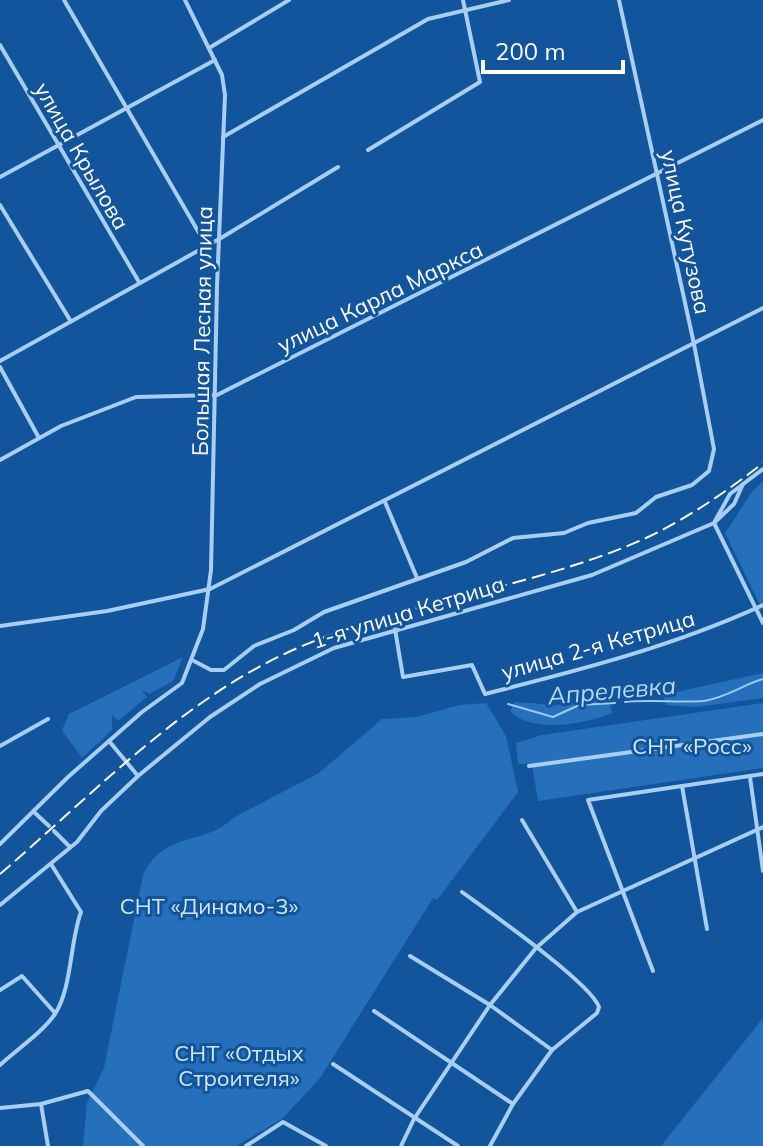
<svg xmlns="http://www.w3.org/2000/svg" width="763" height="1146" font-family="Mulish,sans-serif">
<rect width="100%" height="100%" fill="#13559d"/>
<g fill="#2670bb">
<path d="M763 481V611L725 533C738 516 747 494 763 481Z"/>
<path d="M183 657 173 681 149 694 141 689 147 697 118 721 112 715V730L82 758 62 730 69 714Z"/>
<path d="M763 673V698L695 707 666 705 663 695Z"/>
<path d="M580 698H609L612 713C586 724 531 734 510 711L515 702 557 705Z"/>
<path d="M486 703 506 736 518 792 437 900 433 898 320 1078 282 1119 236 1146H83L87 1103 104 1068 143 875C166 829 203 847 233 818L319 773 382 719 416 717 460 705Z"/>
<path d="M763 703V768L538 801 532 764H518L516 743 542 735Z"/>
<path d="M763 1018V1146H661Z"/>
</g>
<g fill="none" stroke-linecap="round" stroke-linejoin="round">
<g stroke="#9bcaf7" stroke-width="2">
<path d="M625 702C651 699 677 703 703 701 726 698 742 685 763 679"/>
<path d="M508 704 553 717 579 705 615 703"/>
</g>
<g stroke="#a9cef4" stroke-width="4">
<path d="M64 0 206 245"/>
<path d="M0 45 139 282"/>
<path d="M209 48 289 0"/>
<path d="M223 137 428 19 509 0"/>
<path d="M368 150 480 82 463 0"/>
<path d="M0 177 215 60"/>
<path d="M0 205 70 320"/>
<path d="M0 361 221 238 338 167"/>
<path d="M0 367 39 438"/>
<path d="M0 460 61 426 136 397 217 395 763 120"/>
<path d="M385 502 417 578"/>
<path d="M715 521 730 494 763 469"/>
<path d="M714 523 763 623"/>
<path d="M0 626 107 611 210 589 763 308"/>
<path d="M395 629 403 677 472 665 485 694C580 670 674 646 763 605"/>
<path d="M194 661 211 670H224L254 646 294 630 324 612 466 562 513 538 564 533 588 523 636 513 656 497 692 485 709 471 714 449 694 344 619 0"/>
<path d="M109 741 138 776"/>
<path d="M0 746 48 719"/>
<path d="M529 766 763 734"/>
<path d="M750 777 763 871"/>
<path d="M682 786 707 929"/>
<path d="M35 813 49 826"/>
<path d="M522 820 577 912"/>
<path d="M54 831 70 847"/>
<path d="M0 844 68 777 142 712 182 683 203 629 211 570 217 286 225 95 222 75 185 0"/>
<path d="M462 892C488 911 591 983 599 1007L597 1013 552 1050 513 1104 490 1146"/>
<path d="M0 905 77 842 101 811 138 776 210 717 260 684 334 648 592 575 714 523 734 504 743 484"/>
<path d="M410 956 490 1005 552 1050"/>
<path d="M653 971 588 800 763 774"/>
<path d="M0 990 22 976 55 1013"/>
<path d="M374 1011 513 1104"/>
<path d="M333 1064 458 1146"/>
<path d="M0 1065C17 1049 42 1033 55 1014 72 988 70 941 81 912L51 864"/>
<path d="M41 1104 48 1146"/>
<path d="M0 1108 41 1104 88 1091 143 1146"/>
<path d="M246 1146 283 1122 326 1146"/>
<path d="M401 1146 414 1119 490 1005 536 948 577 912 763 827"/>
</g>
<path stroke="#fff" stroke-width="2" stroke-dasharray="14 6" stroke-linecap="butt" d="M0 874C91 796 181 700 293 650 406 600 533 589 646 538 688 518 726 492 763 463"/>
</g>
<g text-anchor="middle" stroke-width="6" stroke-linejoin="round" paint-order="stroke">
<g font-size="22" fill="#fff" stroke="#13559d">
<text transform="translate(82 156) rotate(60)" y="8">улица Крылова</text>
<text transform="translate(686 232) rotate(78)" y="8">улица Кутузова</text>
<text transform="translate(380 297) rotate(-26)" y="8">улица Карла Маркса</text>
<text transform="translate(202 331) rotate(-89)" y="8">Большая Лесная улица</text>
<text transform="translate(408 612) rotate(-17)" y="8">1-я улица Кетрица</text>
<text transform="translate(598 645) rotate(-16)" y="8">улица 2-я Кетрица</text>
</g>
<g font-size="22" fill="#d1e7fd" stroke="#13559d">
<text x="692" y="754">СНТ «Росс»</text>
<text x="209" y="914">СНТ «Динамо-3»</text>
<text x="239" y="1061">СНТ «Отдых<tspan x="239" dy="25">Строителя»</tspan></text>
</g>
<g font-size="24" font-style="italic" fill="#b6d8fa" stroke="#13559d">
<text transform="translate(612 691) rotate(-5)" y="8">Апрелевка</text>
</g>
</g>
<path d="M483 60v12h140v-12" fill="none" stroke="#ffffff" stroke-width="4"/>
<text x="495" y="60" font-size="24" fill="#ffffff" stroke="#13559d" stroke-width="6" paint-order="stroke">200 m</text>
</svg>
